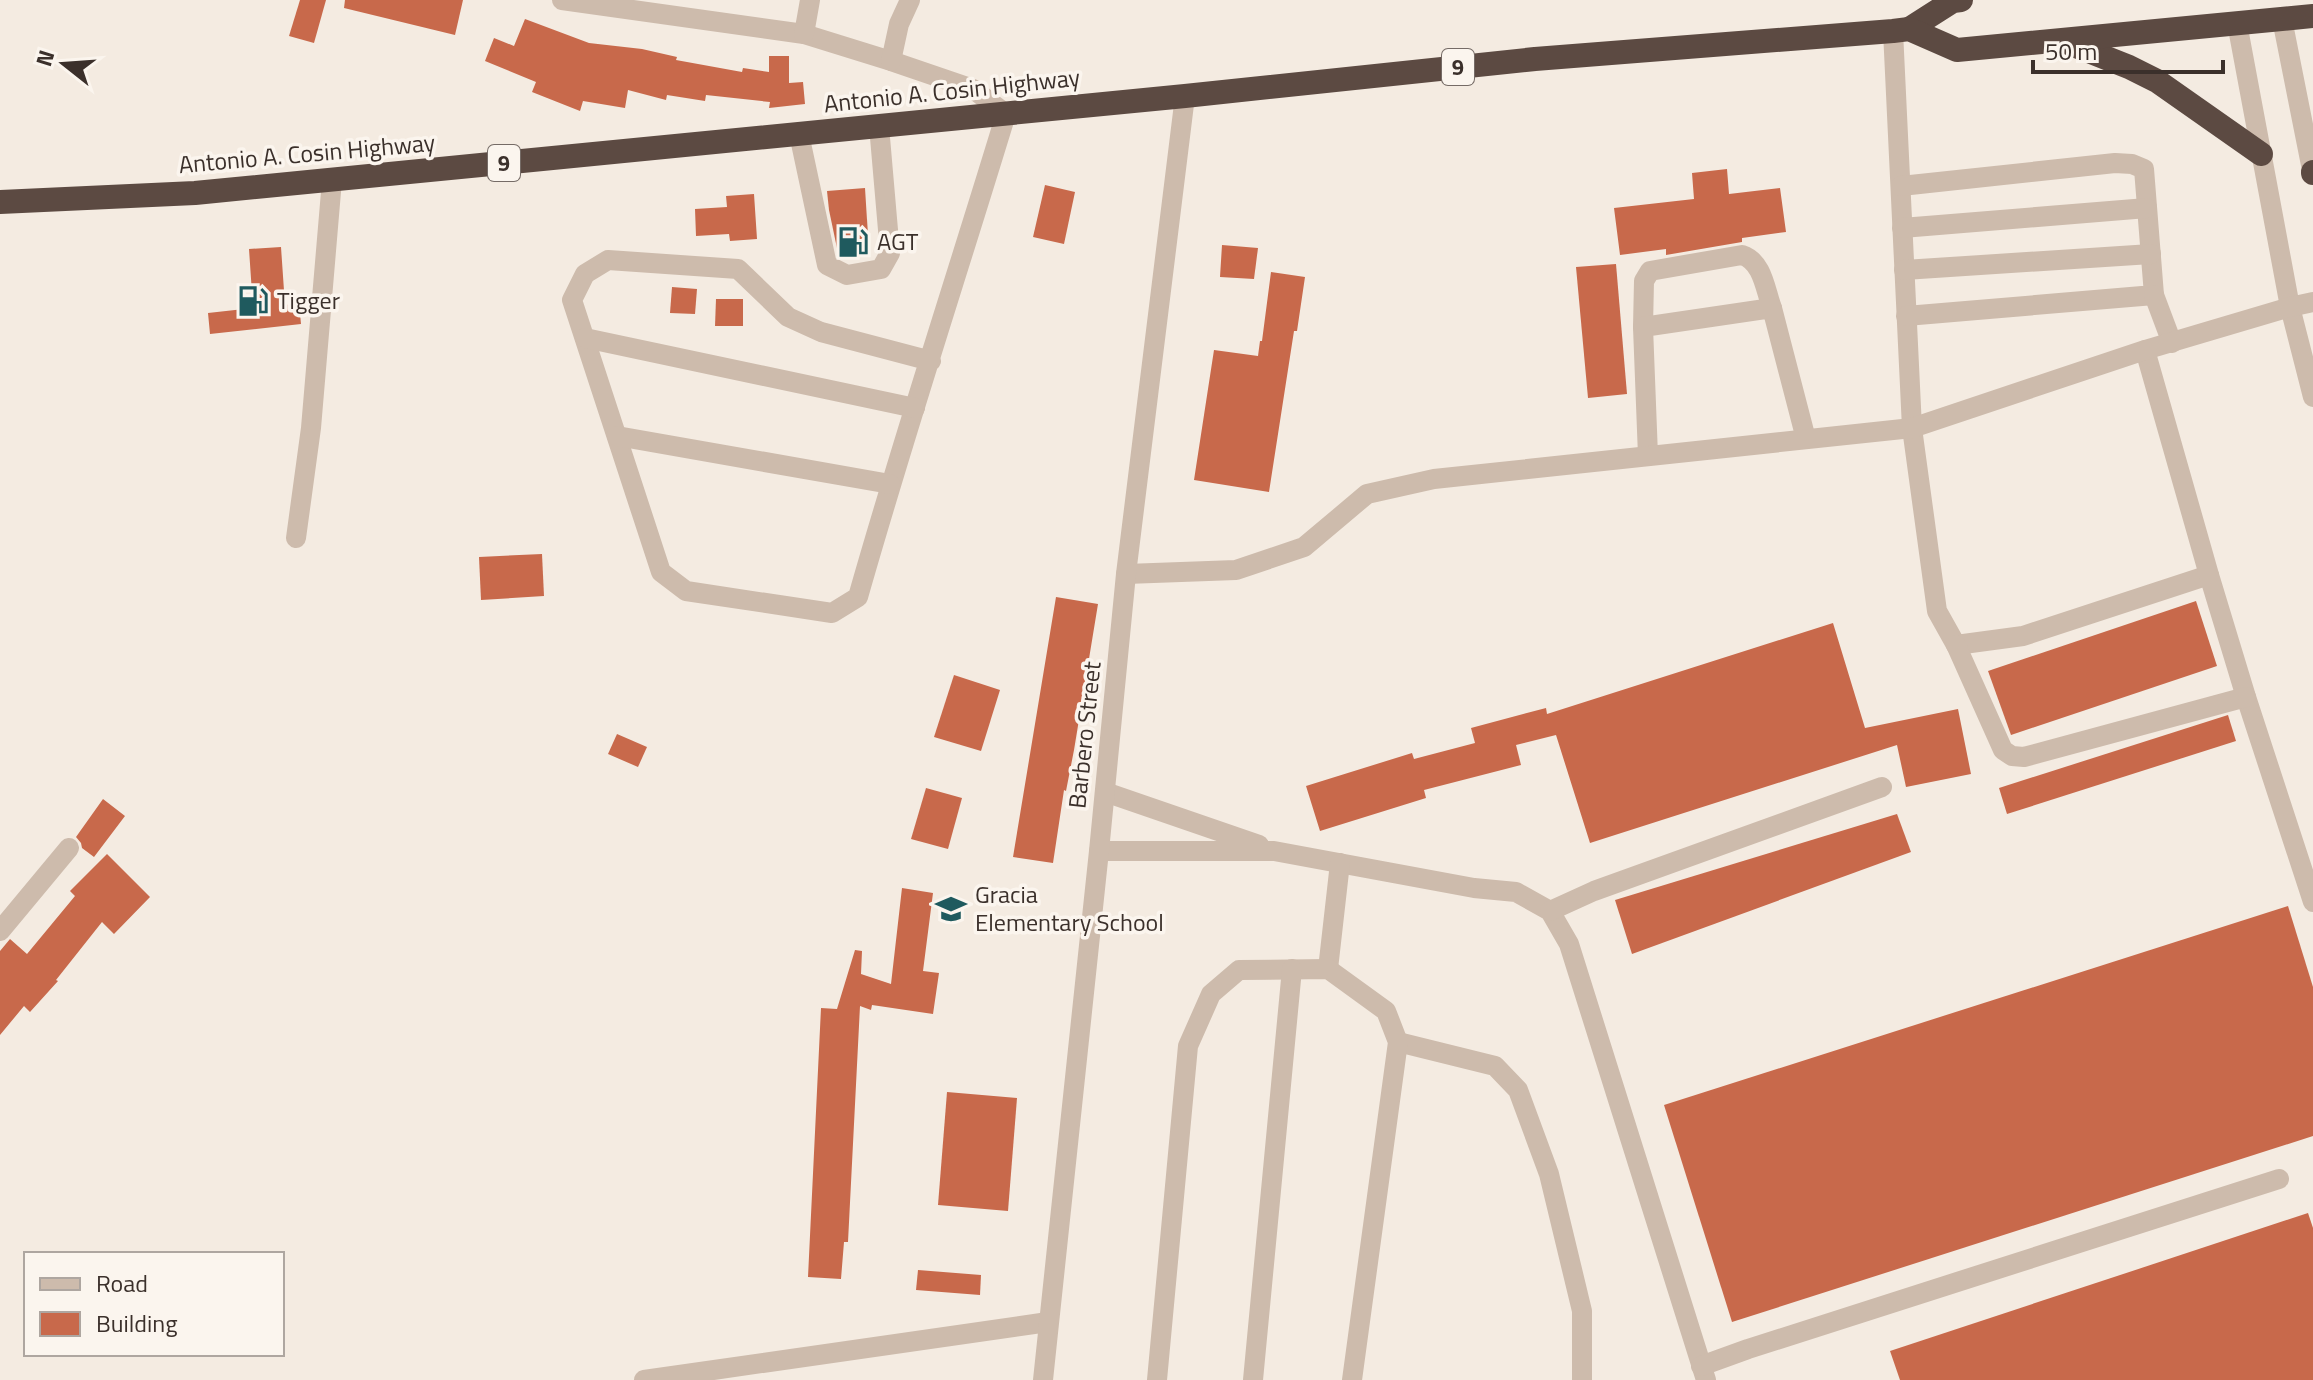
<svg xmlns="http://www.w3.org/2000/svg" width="2313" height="1380" font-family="'Titillium Web',sans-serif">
<rect width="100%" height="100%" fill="#f4ebe1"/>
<g fill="#c8694b">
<path d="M300 0H326L314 43 289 36Z"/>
<path d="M345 0H463L455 35 344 8Z"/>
<path d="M525 19 589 43 642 49 677 57 676 60 742 72 743 68 769 72V56H789V83L803 82 805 104 769 108 770 102 706 95 705 101 667 95 666 100 628 90 625 108 583 101 580 111 532 92 536 82 485 61 494 38 514 46Z"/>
<path d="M1727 169 1729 194 1780 188 1786 232 1742 238V242L1666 255V249L1620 255 1614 208 1694 199 1692 173Z"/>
<path d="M1045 185 1075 192 1064 244 1033 237Z"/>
<path d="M865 188 869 251 838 253 829 210 827 191Z"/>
<path d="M754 194 757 239 730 241 729 234 696 236 695 209 727 207 726 196Z"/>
<path d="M1222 245 1258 248 1254 279 1220 277Z"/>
<path d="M281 247 285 305 299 303 301 324 210 334 208 313 253 308 249 249Z"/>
<path d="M1616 264 1627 394 1588 398 1576 267Z"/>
<path d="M1271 272 1305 277 1297 331H1294L1269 492 1194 480 1214 350 1258 356 1260 341H1262Z"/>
<path d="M672 287 697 289 695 314 670 313Z"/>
<path d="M716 299H743V326H715Z"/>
<path d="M542 554 544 596 481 600 479 557Z"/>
<path d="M1056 597 1098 604 1074 750 1066 791 1064 790 1053 863 1013 857Z"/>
<path d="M2196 601 2217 666 2011 735 1988 671Z"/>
<path d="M1833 623 1865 728 1958 709 1971 774 1906 787 1897 745 1590 843 1556 735 1516 745 1521 765 1424 790 1426 798 1320 831 1306 786 1412 753 1414 759 1475 743 1471 728 1546 708 1547 714Z"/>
<path d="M954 675 1000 690 981 751 934 737Z"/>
<path d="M2228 715 2236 741 2007 814 1999 788Z"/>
<path d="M617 734 647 747 638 767 608 754Z"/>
<path d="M926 788 962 798 948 849 911 839Z"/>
<path d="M103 799 125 816 94 857 82 848 81 843 76 837Z"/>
<path d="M1897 814 1911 852 1632 954 1615 900Z"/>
<path d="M107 854 150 897 114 934 102 922 56 980 58 981 30 1012 24 1006 0 1035V951L10 939 27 954 75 896 70 891Z"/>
<path d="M902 888 933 893 923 971 939 973 933 1014 872 1005 871 1010 860 1006 848 1242H844L841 1279 808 1277 821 1008 837 1009 855 950 862 951 861 974 891 984Z"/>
<path d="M2288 906 2313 987V1136L1732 1322 1664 1105Z"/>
<path d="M947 1092 1017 1098 1008 1211 938 1205Z"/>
<path d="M2308 1213 2313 1228V1380H1900L1890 1351Z"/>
<path d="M918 1270 981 1275 980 1295 916 1290Z"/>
</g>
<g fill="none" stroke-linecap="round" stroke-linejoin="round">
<g stroke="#cdbbac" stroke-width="20">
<path d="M562 0 804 34 891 61 973 89 1006 114C957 275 904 435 858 597L832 613 686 591 661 572 572 300 585 274 608 260 738 269 788 317 821 332 931 361"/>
<path d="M2282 19 2313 175"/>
<path d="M2237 23 2290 307 2313 397"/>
<path d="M1893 31 1912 428 1937 611 1956 645 2023 636 2209 575"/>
<path d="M804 34 810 0"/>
<path d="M891 61 899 24 910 0"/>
<path d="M799 134 827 265 847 275 881 269 890 253 879 126"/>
<path d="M1901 186 2115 163 2132 164 2144 169 2154 295 1906 316"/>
<path d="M1902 228 2147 208"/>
<path d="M1904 270 2151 254"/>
<path d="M2154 295 2172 343"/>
<path d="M1643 327 1644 281 1650 271 1742 255C1763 262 1765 289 1772 308"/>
<path d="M585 338 915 408"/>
<path d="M2145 350 2209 575 2246 697 2313 902"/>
<path d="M617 436 890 484"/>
<path d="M1648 456 1643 327 1772 308 1806 439"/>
<path d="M296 538 311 428 332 180"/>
<path d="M1126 574 1236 570 1304 547 1367 494 1434 479 1912 428 2145 350 2290 307 2313 302"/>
<path d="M1956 645 2003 750 2012 756 2024 757 2246 697"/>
<path d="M1105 792 1259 845"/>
<path d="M1099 851H1274L1474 888 1516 892 1550 911 1569 944 1706 1380"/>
<path d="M1550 911 1594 891 1882 787"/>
<path d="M0 931 69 848"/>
<path d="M1328 969 1340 863"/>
<path d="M1398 1042 1495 1066 1518 1090 1549 1174 1582 1311V1380"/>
<path d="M1701 1366 1748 1349 2279 1179"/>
<path d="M644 1380 1048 1322"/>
<path d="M1043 1380 1099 851 1126 574 1185 96"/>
<path d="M1157 1380 1188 1046 1211 994 1239 970 1328 969 1386 1011 1398 1042 1352 1380"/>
<path d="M1253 1380 1292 969"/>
</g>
<g stroke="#5c4a42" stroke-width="24">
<path d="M1909 29 1953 1 1961 0"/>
<path d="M2066 42 2129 67 2157 81 2261 154"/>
<path d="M2313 173V172"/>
<path d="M0 202 195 193 1185 96 1535 59 1893 31 1909 29 1957 50 2313 16"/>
</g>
</g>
<defs>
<symbol id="fuel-bare" viewBox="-9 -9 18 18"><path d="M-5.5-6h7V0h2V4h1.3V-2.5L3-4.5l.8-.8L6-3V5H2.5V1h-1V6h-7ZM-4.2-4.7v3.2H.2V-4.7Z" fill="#1f5a5e" stroke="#fbf5ee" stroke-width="2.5" paint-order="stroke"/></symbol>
<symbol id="school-bare" viewBox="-9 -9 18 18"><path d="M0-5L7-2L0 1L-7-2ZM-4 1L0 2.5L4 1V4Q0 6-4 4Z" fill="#1f5a5e" stroke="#fbf5ee" stroke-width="2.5" paint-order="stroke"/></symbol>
</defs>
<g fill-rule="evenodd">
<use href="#fuel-bare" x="831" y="220" width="44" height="44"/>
<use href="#fuel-bare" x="231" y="279" width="44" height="44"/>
<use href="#school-bare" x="929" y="887" width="44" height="44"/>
</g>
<g text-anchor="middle" stroke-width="7" stroke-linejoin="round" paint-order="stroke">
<g fill="#fbf5ee" stroke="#756b66" stroke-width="2">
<rect x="1442" y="49" width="32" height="36" rx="6"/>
<rect x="488" y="145" width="32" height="36" rx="6"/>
</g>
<g font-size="22" font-weight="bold" fill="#3b302b">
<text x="1458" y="75">9</text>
<text x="504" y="171">9</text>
</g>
<g font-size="24" fill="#3b302b" stroke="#fbf5ee">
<text transform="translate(952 91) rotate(-6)" y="8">Antonio A. Cosin Highway</text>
<text transform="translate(307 154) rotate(-5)" y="8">Antonio A. Cosin Highway</text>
<text transform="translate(1085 735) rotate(-84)" y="8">Barbero Street</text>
</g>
<g font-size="24" fill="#3b302b" stroke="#fbf5ee" text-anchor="start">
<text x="877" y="250">AGT</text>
<text x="277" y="309">Tigger</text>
<text x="975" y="903">Gracia<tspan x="975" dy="28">Elementary School</tspan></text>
</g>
</g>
<rect x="24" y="1252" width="260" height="104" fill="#fbf5ee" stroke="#aea6a0" stroke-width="2"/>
<rect x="40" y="1278" width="40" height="12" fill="#cdbbac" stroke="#aea6a0" stroke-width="2"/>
<text x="96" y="1292" font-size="24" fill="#3b302b">Road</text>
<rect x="40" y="1312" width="40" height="24" fill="#c8694b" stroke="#aea6a0" stroke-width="2"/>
<text x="96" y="1332" font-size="24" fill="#3b302b">Building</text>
<g transform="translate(64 64) rotate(287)" stroke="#fbf5ee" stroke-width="6" paint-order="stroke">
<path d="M0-6L14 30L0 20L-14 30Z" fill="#3b302b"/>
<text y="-12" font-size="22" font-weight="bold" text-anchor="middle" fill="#3b302b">N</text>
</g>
<path d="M2033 60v12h190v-12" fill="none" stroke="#3b302b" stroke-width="4"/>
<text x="2045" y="60" font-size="24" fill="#3b302b" stroke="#fbf5ee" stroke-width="6" paint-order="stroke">50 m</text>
</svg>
